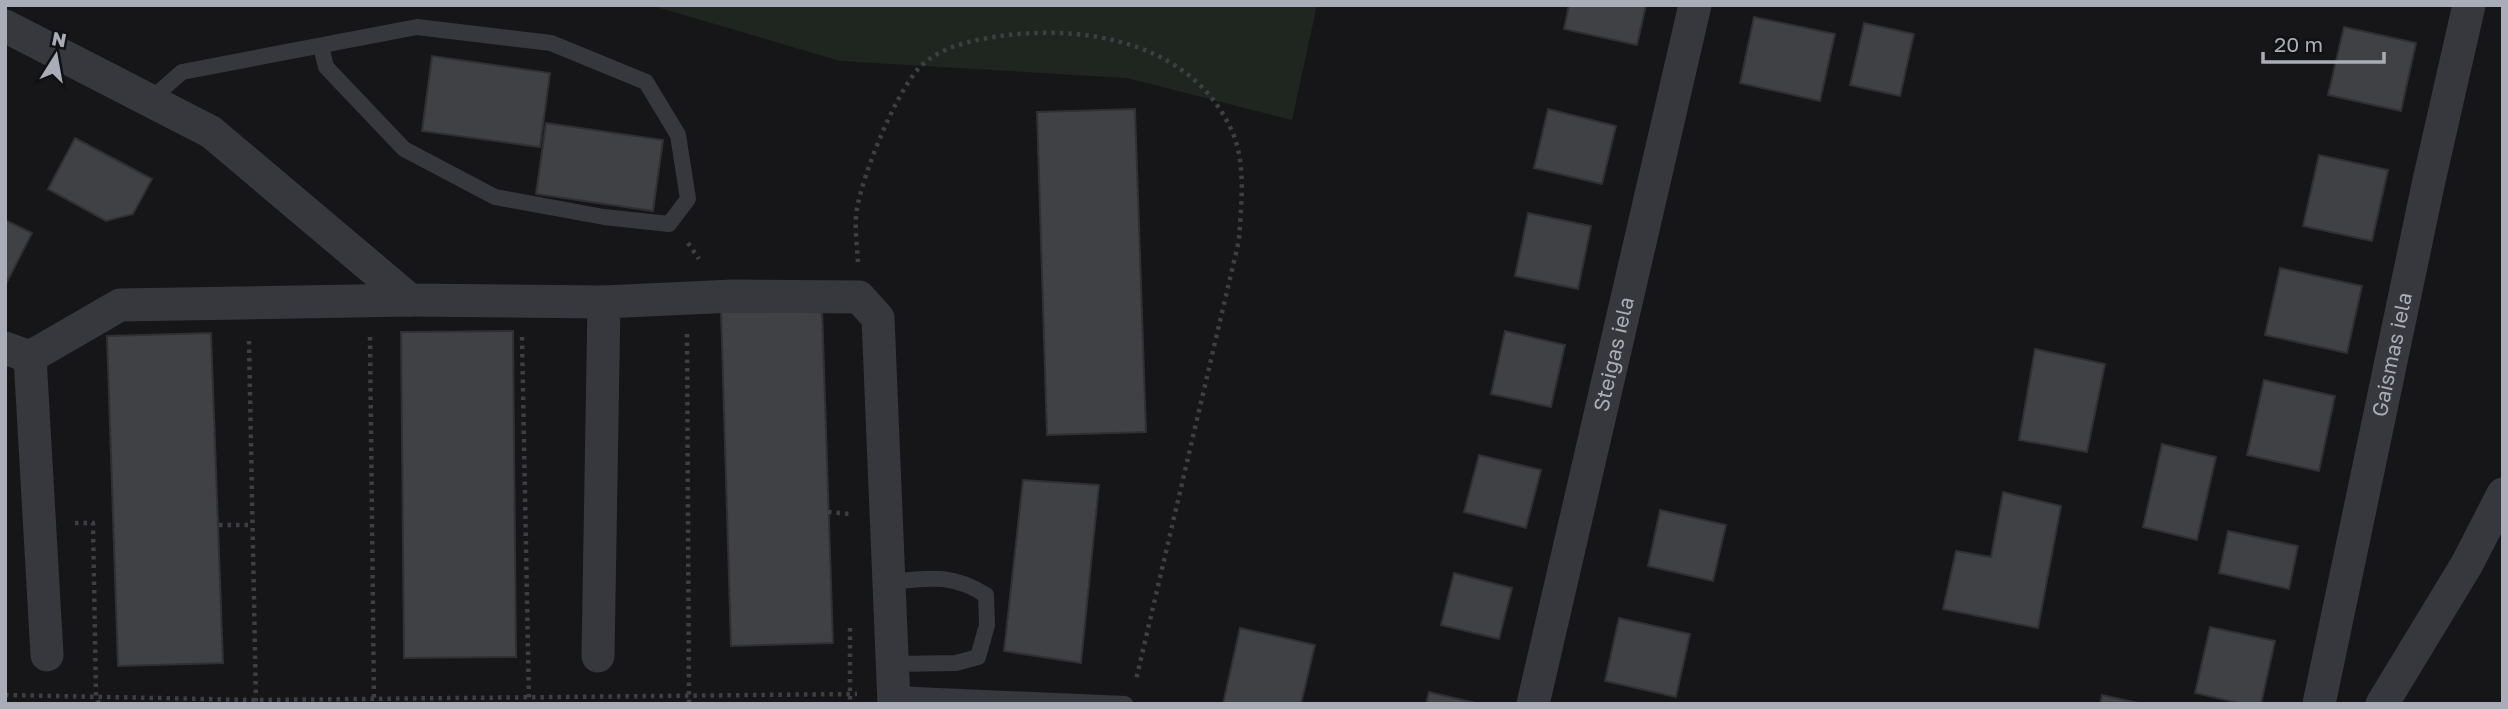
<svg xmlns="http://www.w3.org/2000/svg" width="2508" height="709" font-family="'Golos Text',sans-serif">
<rect width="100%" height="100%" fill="#161618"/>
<path fill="#1e261f" d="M650 5H1317L1292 120 1127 78 840 61Z"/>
<g fill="#404145" stroke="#303034" stroke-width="2">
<path d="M1569 5H1646L1637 45 1564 29Z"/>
<path d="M1754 17 1835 34 1820 101 1740 83Z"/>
<path d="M1864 23 1914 34 1900 96 1850 85Z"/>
<path d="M2344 27 2416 43 2401 111 2328 95Z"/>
<path d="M432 56 550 73 540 147 422 131Z"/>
<path d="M1135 109 1146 432 1047 435 1037 112Z"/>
<path d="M1548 109 1616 126 1602 184 1534 168Z"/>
<path d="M546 123 663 140 653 211 536 194Z"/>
<path d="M75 138 152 179 133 214 106 221 48 189Z"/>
<path d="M2319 155 2388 170 2372 241 2303 226Z"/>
<path d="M1528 213 1591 226 1578 289 1515 276Z"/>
<path d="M5 220 32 233 5 286Z"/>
<path d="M2280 268 2362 286 2347 353 2265 335Z"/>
<path d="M822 308 833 643 731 646 721 311Z"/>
<path d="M513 331 516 657 404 658 401 332Z"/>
<path d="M1505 331 1565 345 1551 407 1491 394Z"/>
<path d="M211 333 223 663 118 666 107 336Z"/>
<path d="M2035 349 2105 364 2087 452 2019 440Z"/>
<path d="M2264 380 2335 396 2319 471 2247 455Z"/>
<path d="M2162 444 2216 457 2197 540 2143 527Z"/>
<path d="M1479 455 1541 470 1526 528 1464 512Z"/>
<path d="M1023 480 1099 485 1081 663 1004 651Z"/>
<path d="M2003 492 2061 506 2038 628 1943 609 1956 551 1991 557Z"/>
<path d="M1660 510 1726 525 1713 581 1648 566Z"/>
<path d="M2228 531 2298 546 2289 589 2219 573Z"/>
<path d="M1454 573 1512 588 1499 639 1441 625Z"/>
<path d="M1619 618 1690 634 1676 697 1605 681Z"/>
<path d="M2210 627 2275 641 2261 704H2243L2195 693Z"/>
<path d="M1240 628 1315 645 1301 704H1223Z"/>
<path d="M1429 692 1480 704H1426Z"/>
<path d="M2102 695 2143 704H2100Z"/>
</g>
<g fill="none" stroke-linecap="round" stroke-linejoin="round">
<g stroke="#3d3f44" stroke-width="4.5" stroke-dasharray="3.5 5" stroke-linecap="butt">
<path d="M688 243 699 259"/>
<path d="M858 262C857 245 854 225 857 208 864 172 894 96 919 68 940 46 973 40 1001 36 1087 24 1191 43 1231 129 1247 163 1241 204 1239 240L1136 680"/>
<path d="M687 334 689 704"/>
<path d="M370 337 374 704"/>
<path d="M522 337 529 704"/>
<path d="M249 341 256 704"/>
<path d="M828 512 850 514"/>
<path d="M75 523H93L96 696 99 704"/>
<path d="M219 525H252"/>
<path d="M850 628V704"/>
<path d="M5 695 256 700 857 694"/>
</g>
<g stroke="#37383d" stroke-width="16">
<path d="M149 101 182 72 417 27 551 43 646 82 678 135 688 199 669 224 604 217 495 197 404 149 326 67 321 46"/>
<path d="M890 582C929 578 951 573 986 595L987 625 978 657 956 663 894 664"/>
<path d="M893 694 1125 704"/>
</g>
<g stroke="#37383d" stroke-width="33">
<path d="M5 26 211 132 410 300 604 302"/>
<path d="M5 348 30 357 120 305 410 300"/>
<path d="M30 357 47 655"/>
<path d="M598 656 604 302 733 296 859 297 878 318 894 704"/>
<path id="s1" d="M1533 704 1695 5"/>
<path id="s2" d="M2319 704 2428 185 2469 5"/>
<path d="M2382 704 2467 564 2503 494"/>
</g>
</g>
<g text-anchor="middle" stroke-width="7" stroke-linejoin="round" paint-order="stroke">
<g font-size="21" fill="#a8adb8" stroke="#111113">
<text dy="7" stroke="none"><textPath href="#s1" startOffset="359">Steigas iela</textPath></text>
<text dy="7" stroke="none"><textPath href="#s2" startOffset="357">Gaismas iela</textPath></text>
</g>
</g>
<rect width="2508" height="709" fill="none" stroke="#a8adb8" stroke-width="14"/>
<g transform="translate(56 56) rotate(11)" stroke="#111113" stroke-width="5" paint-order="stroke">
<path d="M0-5L12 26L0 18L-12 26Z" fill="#a8adb8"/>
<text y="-10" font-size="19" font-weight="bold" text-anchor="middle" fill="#a8adb8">N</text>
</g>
<path d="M2263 52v10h121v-10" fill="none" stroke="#a8adb8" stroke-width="3.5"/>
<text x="2274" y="52" font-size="21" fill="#a8adb8" stroke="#111113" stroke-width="5" paint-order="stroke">20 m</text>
</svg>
